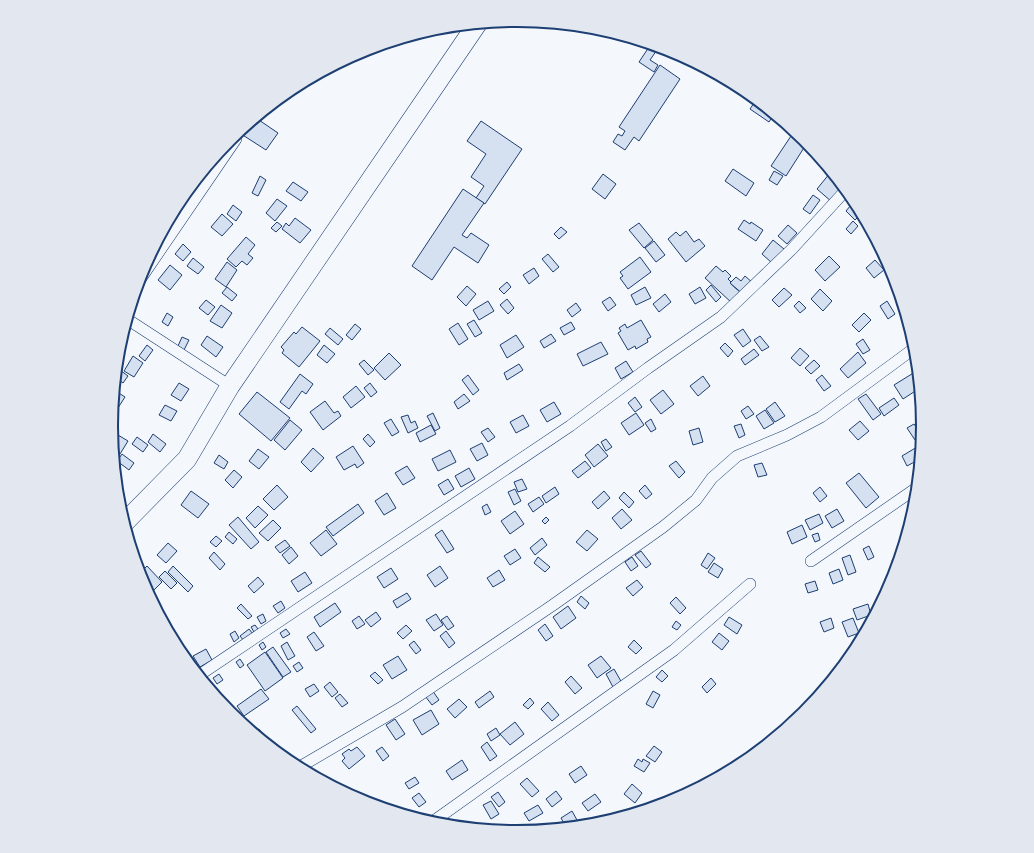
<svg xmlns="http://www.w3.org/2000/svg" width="1034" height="853" font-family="'Space Grotesk',sans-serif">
<rect width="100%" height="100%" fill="#f4f7fb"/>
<g fill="#d5e0f0" stroke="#1d3f73">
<path d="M651 44 659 47 650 60 658 65 654 72 639 62Z"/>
<path d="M660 65 680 79 639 141 634 137 625 150 613 142 618 134 622 136 625 131 619 127Z"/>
<path d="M756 100 774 114 769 122 750 109Z"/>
<path d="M256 118 278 133 266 150 238 132Z"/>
<path d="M481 121 522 149 485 204 476 198 484 186 471 177 486 154 467 141Z"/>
<path d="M793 133 807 143 786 176 771 166Z"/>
<path d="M733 169 754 183 746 196 725 181Z"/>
<path d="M774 171 783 176 777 185 769 180Z"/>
<path d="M830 173 844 187 832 202 817 189Z"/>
<path d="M603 174 616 184 605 199 592 189Z"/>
<path d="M260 176 266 180 258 196 252 193Z"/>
<path d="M293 182 308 192 301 201 286 191Z"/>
<path d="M463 189 484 203 462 235 467 238 471 233 489 245 478 263 454 247 432 280 412 266Z"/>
<path d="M813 195 820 200 810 214 803 209Z"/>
<path d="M277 199 287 206 275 221 266 213Z"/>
<path d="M233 205 242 212 236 221 227 214Z"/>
<path d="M851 205 861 214 855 220 846 211Z"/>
<path d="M222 214 233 224 222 236 211 227Z"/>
<path d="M295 218 311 230 300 243 282 229 286 223 289 226Z"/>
<path d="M744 220 750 224 751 222 763 230 756 241 738 229Z"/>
<path d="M853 221 858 226 851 234 846 229Z"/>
<path d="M277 222 282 226 276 232 271 228Z"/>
<path d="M639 223 653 240 644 248 629 230Z"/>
<path d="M788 225 797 233 787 244 778 236Z"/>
<path d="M561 227 567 232 559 239 554 234Z"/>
<path d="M686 231 694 242 699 239 705 246 686 262 668 239 676 232 680 236Z"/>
<path d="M246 237 255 245 248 254 253 258 247 265 242 261 236 267 227 259Z"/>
<path d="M773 240 784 249 772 263 762 254Z"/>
<path d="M654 241 665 255 656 262 645 248Z"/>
<path d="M183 244 191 252 183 261 175 254Z"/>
<path d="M548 254 559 267 553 272 542 259Z"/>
<path d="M829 256 840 267 825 281 815 270Z"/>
<path d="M640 257 651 272 628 289 620 278 623 276 620 272Z"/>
<path d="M193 258 204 267 198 274 187 266Z"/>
<path d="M875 260 884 270 874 278 866 268Z"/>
<path d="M227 262 237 270 226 287 215 279Z"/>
<path d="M170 265 182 275 170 290 158 280Z"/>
<path d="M716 266 723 272 725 270 731 276 728 279 731 282 730 283 742 294 733 304 705 278Z"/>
<path d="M534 268 539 276 529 284 523 275Z"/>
<path d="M745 276 754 284 744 295 730 283 736 277 741 281Z"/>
<path d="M507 282 511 287 504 294 499 289Z"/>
<path d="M711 285 721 297 716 302 706 290Z"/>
<path d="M467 286 476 294 466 306 457 297Z"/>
<path d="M227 287 237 295 232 301 222 293Z"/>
<path d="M645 287 651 298 636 305 631 295Z"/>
<path d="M700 287 706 298 695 304 689 294Z"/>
<path d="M897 287 900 296 898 298 892 292Z"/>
<path d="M784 288 792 295 779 307 772 300Z"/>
<path d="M820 289 832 301 823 311 811 299Z"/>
<path d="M665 294 671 302 659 312 653 304Z"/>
<path d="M610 297 616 305 608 311 602 302Z"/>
<path d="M507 299 514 308 508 314 500 305Z"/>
<path d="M206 300 215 307 208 315 199 308Z"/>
<path d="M488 301 494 311 479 320 473 310Z"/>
<path d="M799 301 806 308 800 313 794 306Z"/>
<path d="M887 301 895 314 888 319 880 306Z"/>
<path d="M902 302 907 317 905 318 897 305Z"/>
<path d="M576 303 581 310 572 317 567 310Z"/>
<path d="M221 305 232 313 222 328 210 321Z"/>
<path d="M167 313 173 317 168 326 162 322Z"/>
<path d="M864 313 871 320 859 332 852 325Z"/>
<path d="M474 320 482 333 475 337 467 324Z"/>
<path d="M641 320 651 337 647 339 648 342 636 349 635 346 628 350 618 333 621 331 619 328 625 324 627 328Z"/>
<path d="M571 322 575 329 564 335 560 328Z"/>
<path d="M458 323 468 339 459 345 449 329Z"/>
<path d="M355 324 361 329 352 340 346 335Z"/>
<path d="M302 327 320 341 299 367 282 353 284 350 281 347 294 332 296 334Z"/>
<path d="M330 328 343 339 338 345 325 334Z"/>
<path d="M743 329 751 341 743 347 734 335Z"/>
<path d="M551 334 556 341 544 348 540 341Z"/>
<path d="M516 335 524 347 507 358 500 345Z"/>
<path d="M207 336 223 347 216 357 201 345Z"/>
<path d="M760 336 769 347 762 351 754 340Z"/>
<path d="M182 337 189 340 184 350 178 346Z"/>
<path d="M863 339 870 350 863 354 856 344Z"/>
<path d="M601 342 608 354 583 366 577 354Z"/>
<path d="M725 343 733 351 728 357 720 348Z"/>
<path d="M147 345 153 350 145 361 139 356Z"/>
<path d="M324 345 335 354 327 363 317 355Z"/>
<path d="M800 348 809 356 800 366 791 358Z"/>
<path d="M118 349 125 354 117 365Z"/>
<path d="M754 349 759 355 745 365 741 359Z"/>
<path d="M858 352 866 363 848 378 840 369Z"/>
<path d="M389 353 401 365 385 380 374 368Z"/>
<path d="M133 356 143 363 134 377 124 371Z"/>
<path d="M364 360 374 370 368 375 359 364Z"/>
<path d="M814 360 820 366 811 374 805 368Z"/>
<path d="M626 361 633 372 621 379 615 368Z"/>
<path d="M519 364 523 370 507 380 504 373Z"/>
<path d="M116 367 128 376 123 383 115 377Z"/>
<path d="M915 372 919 377 920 388 903 399 894 385Z"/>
<path d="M300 374 313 384 306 394 302 391 289 409 280 402Z"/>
<path d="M468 375 479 390 473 395 462 380Z"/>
<path d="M822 375 831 386 824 391 816 380Z"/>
<path d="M703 376 710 386 698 396 690 386Z"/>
<path d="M179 383 189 389 181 401 171 395Z"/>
<path d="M370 383 377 392 371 397 364 388Z"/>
<path d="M356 386 365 397 351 408 343 397Z"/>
<path d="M114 390 125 397 116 411 112 408Z"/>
<path d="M663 390 674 404 661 414 650 400Z"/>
<path d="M257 392 290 418 271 441 239 414Z"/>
<path d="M464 394 470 401 458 409 454 402Z"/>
<path d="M866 394 881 414 873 420 858 399Z"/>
<path d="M635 397 642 407 635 412 628 403Z"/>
<path d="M894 398 899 405 884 416 879 408Z"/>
<path d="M325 401 334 413 338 411 341 416 323 430 310 412Z"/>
<path d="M554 402 561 414 547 422 540 410Z"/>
<path d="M775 402 785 416 775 422 766 409Z"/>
<path d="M165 405 177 411 171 421 159 415Z"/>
<path d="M748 406 754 414 746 419 741 411Z"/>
<path d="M765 410 774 423 764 429 756 416Z"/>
<path d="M433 413 440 428 435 431 427 416Z"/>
<path d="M636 413 644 425 629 435 621 423Z"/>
<path d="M408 415 411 423 415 421 418 428 408 433 401 417Z"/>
<path d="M523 415 529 426 516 433 510 422Z"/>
<path d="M923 417V429L917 421Z"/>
<path d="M391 419 399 432 392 436 384 423Z"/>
<path d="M651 419 656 429 651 432 645 423Z"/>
<path d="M290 420 302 430 285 450 274 440Z"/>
<path d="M860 421 869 431 858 440 849 430Z"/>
<path d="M741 424 745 435 739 438 734 426Z"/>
<path d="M914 424 922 436 915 440 907 428Z"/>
<path d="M431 425 436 434 420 442 416 433Z"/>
<path d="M488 428 495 437 488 442 481 432Z"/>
<path d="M699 428 703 442 693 445 689 431Z"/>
<path d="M153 434 166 444 160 452 148 442Z"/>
<path d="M368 434 375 442 370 447 363 439Z"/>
<path d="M118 435 128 441 120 454 113 449 112 445Z"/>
<path d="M137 437 148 445 143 452 132 444Z"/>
<path d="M606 439 612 447 606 451 601 442Z"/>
<path d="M482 443 488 455 477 461 470 449Z"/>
<path d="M598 444 608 456 594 467 585 455Z"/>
<path d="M353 446 364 463 357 468 355 464 344 470 336 457Z"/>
<path d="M917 447 921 454 920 459 907 466 902 456Z"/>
<path d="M313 448 324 458 311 472 301 462Z"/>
<path d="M258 449 269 457 259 469 249 461Z"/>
<path d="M450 450 456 462 438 471 432 459Z"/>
<path d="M122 454 134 463 129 470 117 461Z"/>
<path d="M219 455 228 462 224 469 214 463Z"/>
<path d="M585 461 591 468 578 478 572 471Z"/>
<path d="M676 461 685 472 679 478 669 466Z"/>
<path d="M762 463 767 475 758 477 754 465Z"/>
<path d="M407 466 415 478 403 485 395 473Z"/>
<path d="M469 468 475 479 461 487 455 476Z"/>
<path d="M234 470 242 477 233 488 225 480Z"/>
<path d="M859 473 879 497 866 508 846 483Z"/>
<path d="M448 479 454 489 444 495 438 485Z"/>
<path d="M522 479 527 489 518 492 514 482Z"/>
<path d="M277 485 288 497 274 510 263 499Z"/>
<path d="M645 485 652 494 646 499 639 491Z"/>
<path d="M555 487 559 494 546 503 542 496Z"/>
<path d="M820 487 827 496 820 502 813 493Z"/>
<path d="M515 489 521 501 514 505 508 492Z"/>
<path d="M191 491 209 504 198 518 181 505Z"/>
<path d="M604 491 610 498 598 509 592 502Z"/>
<path d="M624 492 634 502 629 508 619 498Z"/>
<path d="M387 493 396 508 384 515 375 501Z"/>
<path d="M539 497 544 504 533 512 528 504Z"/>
<path d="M358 504 364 513 333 536 326 527Z"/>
<path d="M487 504 491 512 485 515 482 507Z"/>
<path d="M258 506 268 515 255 528 246 518Z"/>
<path d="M622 509 632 520 621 529 612 518Z"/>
<path d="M837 509 844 521 832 528 825 516Z"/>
<path d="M515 511 524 524 510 534 501 521Z"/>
<path d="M819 514 823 523 810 530 805 520Z"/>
<path d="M238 517 259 542 251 549 229 525Z"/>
<path d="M546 517 549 520 545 524 542 521Z"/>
<path d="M273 520 281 528 268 541 259 533Z"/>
<path d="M802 525 807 537 792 544 787 532Z"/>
<path d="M326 530 337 544 321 556 310 543Z"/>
<path d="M442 530 454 549 447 553 435 535Z"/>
<path d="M587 530 598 539 587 551 576 542Z"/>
<path d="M229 532 237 539 233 544 225 537Z"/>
<path d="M818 533 820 540 815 542 812 535Z"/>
<path d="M216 536 222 541 216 547 210 542Z"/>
<path d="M542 538 547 545 535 555 530 548Z"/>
<path d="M285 540 290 546 280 553 275 547Z"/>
<path d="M168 543 177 551 166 563 157 555Z"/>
<path d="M869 546 874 557 868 560 863 549Z"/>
<path d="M291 547 298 556 289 564 282 555Z"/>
<path d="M515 549 521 558 510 565 504 556Z"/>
<path d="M641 551 651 564 646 568 635 555Z"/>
<path d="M214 552 225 564 220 570 209 558Z"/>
<path d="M708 553 715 558 707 569 701 565Z"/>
<path d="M901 554 897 566 896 567 892 560Z"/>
<path d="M850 555 856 572 848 575 842 558Z"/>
<path d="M538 557 550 567 545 572 534 563Z"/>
<path d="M632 557 638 566 631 571 625 562Z"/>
<path d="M714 563 723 569 718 578 708 572Z"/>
<path d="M147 566 162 582 152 592 141 581 139 574Z"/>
<path d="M173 566 193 586 188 592 168 572Z"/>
<path d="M440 566 448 578 435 587 427 575Z"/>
<path d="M391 568 398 579 384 588 377 577Z"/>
<path d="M839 569 843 580 833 584 829 573Z"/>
<path d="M499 570 505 580 493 587 487 578Z"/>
<path d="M165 571 177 583 171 589 159 577Z"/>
<path d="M305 572 312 583 298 592 291 581Z"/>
<path d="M258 577 264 584 254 593 248 586Z"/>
<path d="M637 580 643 587 633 596 626 588Z"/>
<path d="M815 581 818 590 808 593 805 584Z"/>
<path d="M407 593 411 599 397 608 393 601Z"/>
<path d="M581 596 589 603 585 609 577 602Z"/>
<path d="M676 597 686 608 680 614 670 603Z"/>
<path d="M281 601 285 608 278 613 273 606Z"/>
<path d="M335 603 341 612 320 627 314 617Z"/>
<path d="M241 604 252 616 248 619 237 608Z"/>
<path d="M868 604 871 615 857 620 853 609Z"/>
<path d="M568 606 576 618 561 629 553 617Z"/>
<path d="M376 612 381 619 371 627 365 620Z"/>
<path d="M263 614 266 621 261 624 257 617Z"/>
<path d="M436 614 443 625 434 631 426 620Z"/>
<path d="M359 616 365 624 357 629 352 621Z"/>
<path d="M447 616 454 626 448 630 441 620Z"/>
<path d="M729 617 742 625 737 634 724 625Z"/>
<path d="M831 618 834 628 824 632 820 622Z"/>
<path d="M853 618 859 633 848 637 842 622Z"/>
<path d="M676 621 681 625 677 630 672 627Z"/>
<path d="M545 624 553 636 546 641 538 630Z"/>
<path d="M255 625 258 629 254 632 251 627Z"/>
<path d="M406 625 412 631 403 639 397 633Z"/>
<path d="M249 629 253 634 244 641 240 636Z"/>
<path d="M286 629 290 634 283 638 280 633Z"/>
<path d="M235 631 239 638 234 642 230 634Z"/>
<path d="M446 631 455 643 449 648 440 636Z"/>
<path d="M314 632 324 646 316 651 307 637Z"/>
<path d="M719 633 729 641 722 650 712 642Z"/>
<path d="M634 640 642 648 636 654 628 647Z"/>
<path d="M414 641 421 650 416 654 409 645Z"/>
<path d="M263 642 266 647 262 650 259 645Z"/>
<path d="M287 642 295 656 288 660 281 646Z"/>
<path d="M273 647 291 672 283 677 266 652Z"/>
<path d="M206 649 212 660 200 667 193 656Z"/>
<path d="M265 652 283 678 265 691 247 665Z"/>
<path d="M398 656 407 670 392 679 383 665Z"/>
<path d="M601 656 611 668 597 678 588 665Z"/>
<path d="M240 659 244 665 240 668 236 662Z"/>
<path d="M299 662 303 668 297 672 293 666Z"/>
<path d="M614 669 622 683 613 687 606 674Z"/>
<path d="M662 670 668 676 662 682 656 677Z"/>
<path d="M375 672 383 680 378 684 370 676Z"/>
<path d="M219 674 223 680 217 684 213 678Z"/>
<path d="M571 676 582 688 575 694 565 682Z"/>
<path d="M711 678 716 684 707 693 702 687Z"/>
<path d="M210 682 215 688 211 691 206 685Z"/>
<path d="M330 682 338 692 332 697 324 687Z"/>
<path d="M314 684 319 691 310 697 305 689Z"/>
<path d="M216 689 224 702 221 704 212 692Z"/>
<path d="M261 689 269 699 244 716 237 706Z"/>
<path d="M432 690 439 700 432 705 425 696Z"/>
<path d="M490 691 494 697 479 708 475 702Z"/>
<path d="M653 691 660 695 653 708 646 704Z"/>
<path d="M340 694 348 703 342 707 335 698Z"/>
<path d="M530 698 534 703 528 709 523 705Z"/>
<path d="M459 699 467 707 455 718 447 709Z"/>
<path d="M548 702 559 715 552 721 541 709Z"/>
<path d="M297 706 316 729 311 733 292 710Z"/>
<path d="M431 710 439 724 422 735 413 720Z"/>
<path d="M395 719 405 734 396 740 386 725Z"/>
<path d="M515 722 524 734 510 745 500 734Z"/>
<path d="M496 728 500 735 491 741 487 734Z"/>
<path d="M259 729 263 735 259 738 253 733Z"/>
<path d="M487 742 497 756 490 761 481 747Z"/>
<path d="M654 746 662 752 655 762 646 756Z"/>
<path d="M357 747 365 756 349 769 342 761 345 758 342 754 349 749 351 751Z"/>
<path d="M382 747 389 756 383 761 376 751Z"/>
<path d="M638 759 642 762 643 759 650 763 644 772 634 766Z"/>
<path d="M462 760 468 770 452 780 446 771Z"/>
<path d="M581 766 587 775 575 783 569 774Z"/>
<path d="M415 777 419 783 409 789 405 783Z"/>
<path d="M527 778 539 791 532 797 520 784Z"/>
<path d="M632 784 642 793 635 803 624 794Z"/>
<path d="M556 791 562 799 552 807 546 799Z"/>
<path d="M498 792 505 802 499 807 491 797Z"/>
<path d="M419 793 426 802 419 807 412 798Z"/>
<path d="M595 794 601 802 588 811 582 803Z"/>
<path d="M491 801 499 814 491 819 483 805Z"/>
<path d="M538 805 543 813 529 821 524 813Z"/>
<path d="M572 811 577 820 566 827 561 818Z"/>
</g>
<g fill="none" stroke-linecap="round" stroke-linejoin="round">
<defs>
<g id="minor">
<path d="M137 284 236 139"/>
<path d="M127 319 230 386"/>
<path d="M811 561 918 487"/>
<path d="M198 676 570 426 648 368 721 317 792 249 846 190"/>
<path d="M298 768 402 707 553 605 663 527 696 500 712 478 737 456 787 435 821 417 916 347"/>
<path d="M431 823 674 650 750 584"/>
</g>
<path id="trunk" d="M124 523 187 459 230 386 477 24"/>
</defs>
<use href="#minor" stroke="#1d3f73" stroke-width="12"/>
<use href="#trunk" stroke="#1d3f73" stroke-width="20"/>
<use href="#minor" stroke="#f4f7fb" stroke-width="11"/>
<use href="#trunk" stroke="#f4f7fb" stroke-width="19"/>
</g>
<path d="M0 0H1034V853H0ZM118 426a399 399 0 1 1 798 0a399 399 0 1 1-798 0Z" fill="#e3e8f0" fill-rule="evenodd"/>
<path fill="none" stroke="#1d3f73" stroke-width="2" d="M118 426a399 399 0 1 1 798 0a399 399 0 1 1-798 0Z"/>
</svg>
